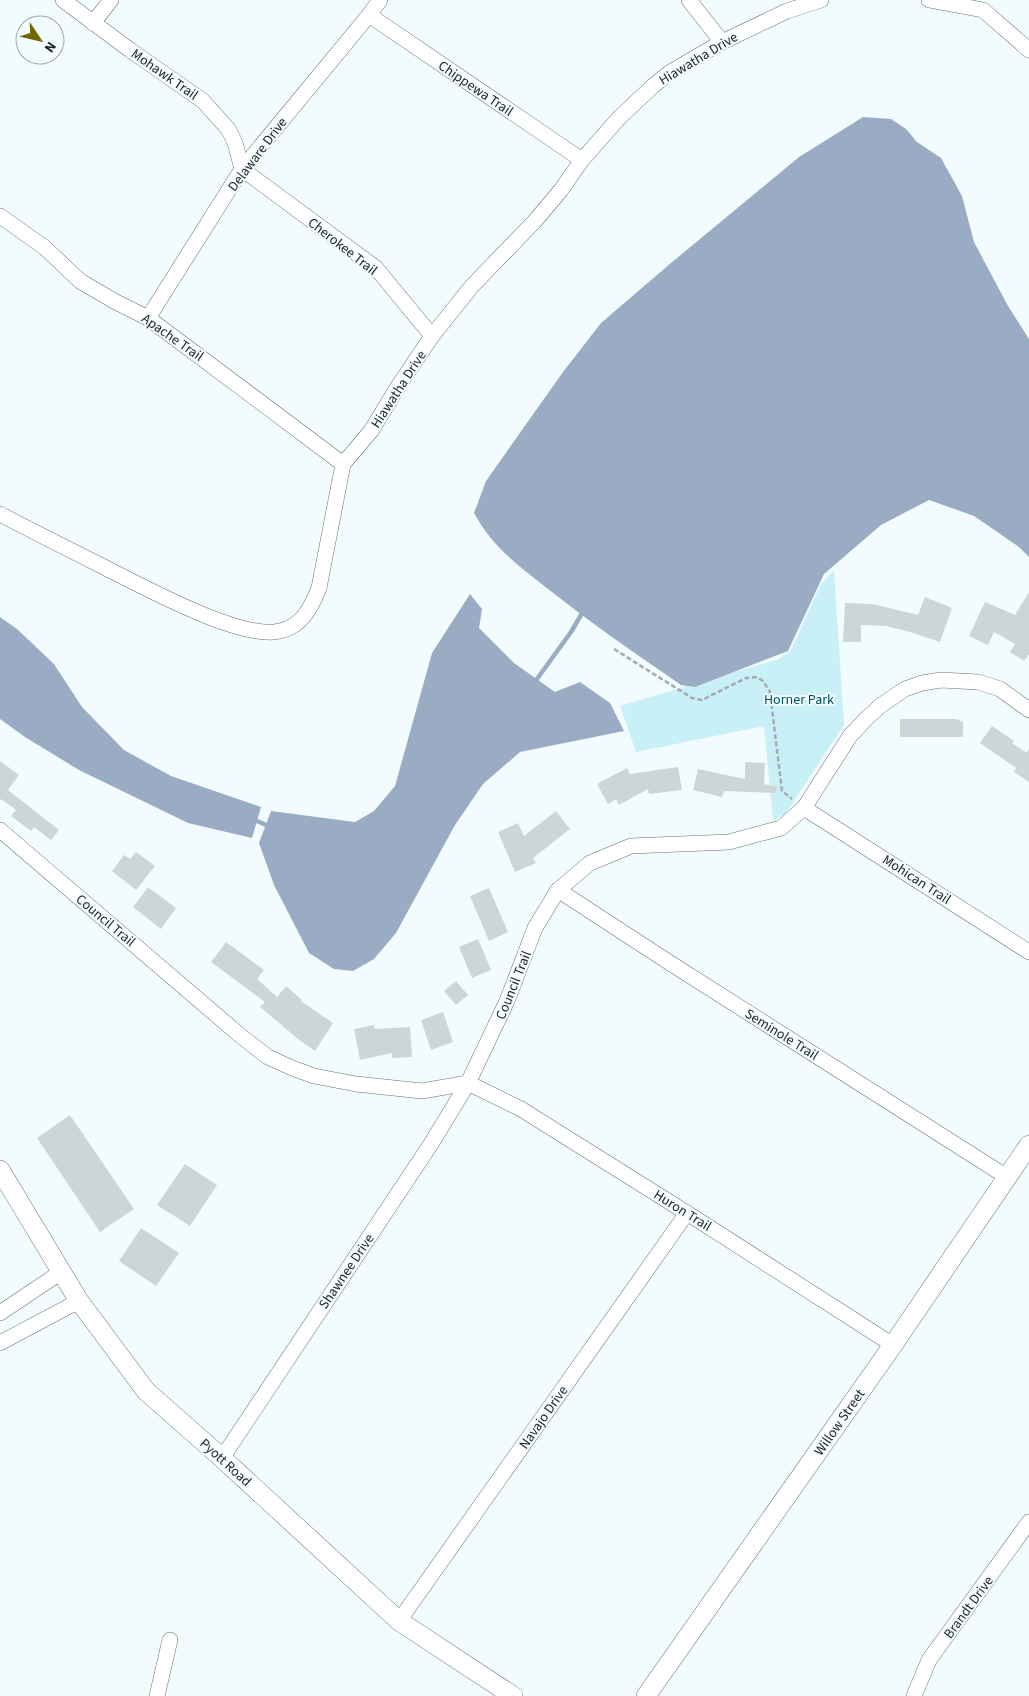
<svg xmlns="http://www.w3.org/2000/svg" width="1029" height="1696" font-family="'Source Sans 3',sans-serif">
<rect width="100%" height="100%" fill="#f2fcfe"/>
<path fill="#c9eff7" d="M834 570 844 725 786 813 773 821 764 726 636 752 620 706 779 659 791 650 821 584Z"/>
<g fill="#9aacc4">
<path d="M863 117 891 119 906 129 917 142 941 158 962 196 974 242 1008 306 1029 339V557L1019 547 974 516 929 500 881 525 824 574 788 651 695 687 681 685C636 654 591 623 548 589 518 565 493 548 474 513L486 481 563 372 601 323 671 263 799 157Z"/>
<path d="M470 594 482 609 479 628 514 663 555 692 580 682 610 703 624 731 520 752 483 784 455 825 396 933 374 959 353 971 334 969 309 953 274 885 259 843 271 811 355 822 374 811 395 786 432 653Z"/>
<path d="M0 617 17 629 54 664 82 707 124 750 171 776 261 807 252 838 188 823 79 770 25 737 0 719Z"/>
</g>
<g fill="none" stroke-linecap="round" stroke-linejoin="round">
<g stroke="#9aacc4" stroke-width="4.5">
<path d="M537 679 571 632 581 615"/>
<path d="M257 821 266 825"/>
</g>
</g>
<g fill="#cbd7d6">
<path d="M1029 592V654L1024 661 1010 652 1015 644 994 632 988 645 969 636 985 602 1015 615Z"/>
<path d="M925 597 952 608 940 642 910 632 886 626 861 625V642H843L845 603 873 604 918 615Z"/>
<path d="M900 719H956L963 722V737H900Z"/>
<path d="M992 726 1014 741 1012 743 1027 753 1029 749V782L1014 772 1016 768 980 743Z"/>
<path d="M0 761 19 775 8 790 59 830 51 840 34 827 31 831 11 816 16 810 1 799 0 801Z"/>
<path d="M745 762 765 763 764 784 777 787 776 793 724 791 722 797 693 790 698 769 745 779Z"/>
<path d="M678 767 682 790 649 794 648 789 619 805 616 799 608 804 597 784 627 768 630 774Z"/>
<path d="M556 811 570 829 533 858 536 863 515 872 498 832 518 823 524 836Z"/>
<path d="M136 852 155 866 136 890 112 871 124 855 130 859Z"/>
<path d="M148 887 176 908 161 929 133 907Z"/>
<path d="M489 888 508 932 489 941 470 896Z"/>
<path d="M478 939 491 970 472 978 459 947Z"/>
<path d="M226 942 264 970 257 979 277 997 286 986 302 1000 301 1001 333 1023 315 1051 298 1039 260 1007 265 1002 211 962Z"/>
<path d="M456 981 468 995 456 1005 444 991Z"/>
<path d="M443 1012 453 1042 431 1050 421 1020Z"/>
<path d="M374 1025 375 1029 410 1027 412 1057 392 1058V1053L360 1060 354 1029Z"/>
<path d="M70 1115 134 1209 100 1232 37 1138Z"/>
<path d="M185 1164 217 1185 190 1226 157 1205Z"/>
<path d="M141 1228 179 1253 156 1286 119 1261Z"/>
</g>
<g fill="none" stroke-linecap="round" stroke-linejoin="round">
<defs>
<g id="minor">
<path d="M63 0 130 50 203 101 229 130 235 143 242 169 376 268 432 336"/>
<path d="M689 0 722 42"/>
<path d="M929 0 983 10 1029 50"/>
<path d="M369 15 582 160"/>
<path d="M93 23 111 0"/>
<path d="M0 216 44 247 80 281 114 301 148 318 343 464"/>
<path d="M148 318 242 169 369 15 380 0"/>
<path d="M0 514C34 532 68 549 102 566 140 585 241 641 280 631 302 626 311 608 319 588L343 464 371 431 399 385 432 336 472 286 534 222 561 190 582 160 619 118 653 86 669 73 722 42 787 11 821 0"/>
<path d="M804 808 1029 952"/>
<path d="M0 830 242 1037 268 1057 292 1068 314 1076 356 1084 422 1091 468 1083"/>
<path d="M558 890 670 963 1007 1177"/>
<path d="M468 1083 521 1109 687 1213 893 1345"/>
<path d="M0 1313 61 1272"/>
<path d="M0 1343 79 1301"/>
<path d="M222 1458 431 1144 468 1083 507 1001 535 928 558 890 590 863 631 846 729 842 781 828 804 808 850 736 866 719 880 706 905 689 922 683 941 680 978 682 1000 689 1029 710"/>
<path d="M399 1621 687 1213"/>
<path d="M157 1696 170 1640"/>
<path d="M914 1696 929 1660 1029 1522"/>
</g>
<g id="tertiary">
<path d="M0 1170 79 1301 146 1391 222 1458 399 1621 513 1696"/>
<path d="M646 1696 893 1345 1029 1145"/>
</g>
</defs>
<use href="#minor" stroke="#667173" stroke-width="16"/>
<use href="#tertiary" stroke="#667173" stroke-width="20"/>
<path stroke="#a5acae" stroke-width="2.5" stroke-dasharray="5 2.5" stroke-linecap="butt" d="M614 649 692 698 702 700 746 678 756 677 763 681 770 692 782 791 792 799"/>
<use href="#minor" stroke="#fff" stroke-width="15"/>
<use href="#tertiary" stroke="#fff" stroke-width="19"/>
</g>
<g text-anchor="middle" stroke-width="4" stroke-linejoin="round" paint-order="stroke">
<g font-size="14" fill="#1f2324" stroke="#f2fcfe">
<text transform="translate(698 58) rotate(-31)" y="5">Hiawatha Drive</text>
<text transform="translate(165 74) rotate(35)" y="5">Mohawk Trail</text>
<text transform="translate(476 88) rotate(34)" y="5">Chippewa Trail</text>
<text transform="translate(257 154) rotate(-53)" y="5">Delaware Drive</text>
<text transform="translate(343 246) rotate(38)" y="5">Cherokee Trail</text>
<text transform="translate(173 337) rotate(35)" y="5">Apache Trail</text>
<text transform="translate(398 389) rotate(-57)" y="5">Hiawatha Drive</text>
<text transform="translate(917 879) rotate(33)" y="5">Mohican Trail</text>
<text transform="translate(106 920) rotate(40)" y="5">Council Trail</text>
<text transform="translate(513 985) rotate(-68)" y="5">Council Trail</text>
<text transform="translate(782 1034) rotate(32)" y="5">Seminole Trail</text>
<text transform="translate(683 1210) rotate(32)" y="5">Huron Trail</text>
<text transform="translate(346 1271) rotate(-56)" y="5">Shawnee Drive</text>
<text transform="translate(543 1417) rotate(-55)" y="5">Navajo Drive</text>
<text transform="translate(839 1422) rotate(-55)" y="5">Willow Street</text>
<text transform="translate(226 1462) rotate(42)" y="5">Pyott Road</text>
<text transform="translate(968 1607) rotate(-54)" y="5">Brandt Drive</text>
</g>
<g font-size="14" fill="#00525f" stroke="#f2fcfe">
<text x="799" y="704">Horner Park</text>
</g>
</g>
<g transform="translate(40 40) rotate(125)"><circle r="24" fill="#f2fcfe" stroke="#9ea5a7"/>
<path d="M0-4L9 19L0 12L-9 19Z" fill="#726800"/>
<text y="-8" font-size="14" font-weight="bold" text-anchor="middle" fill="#1f2324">N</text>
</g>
</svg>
